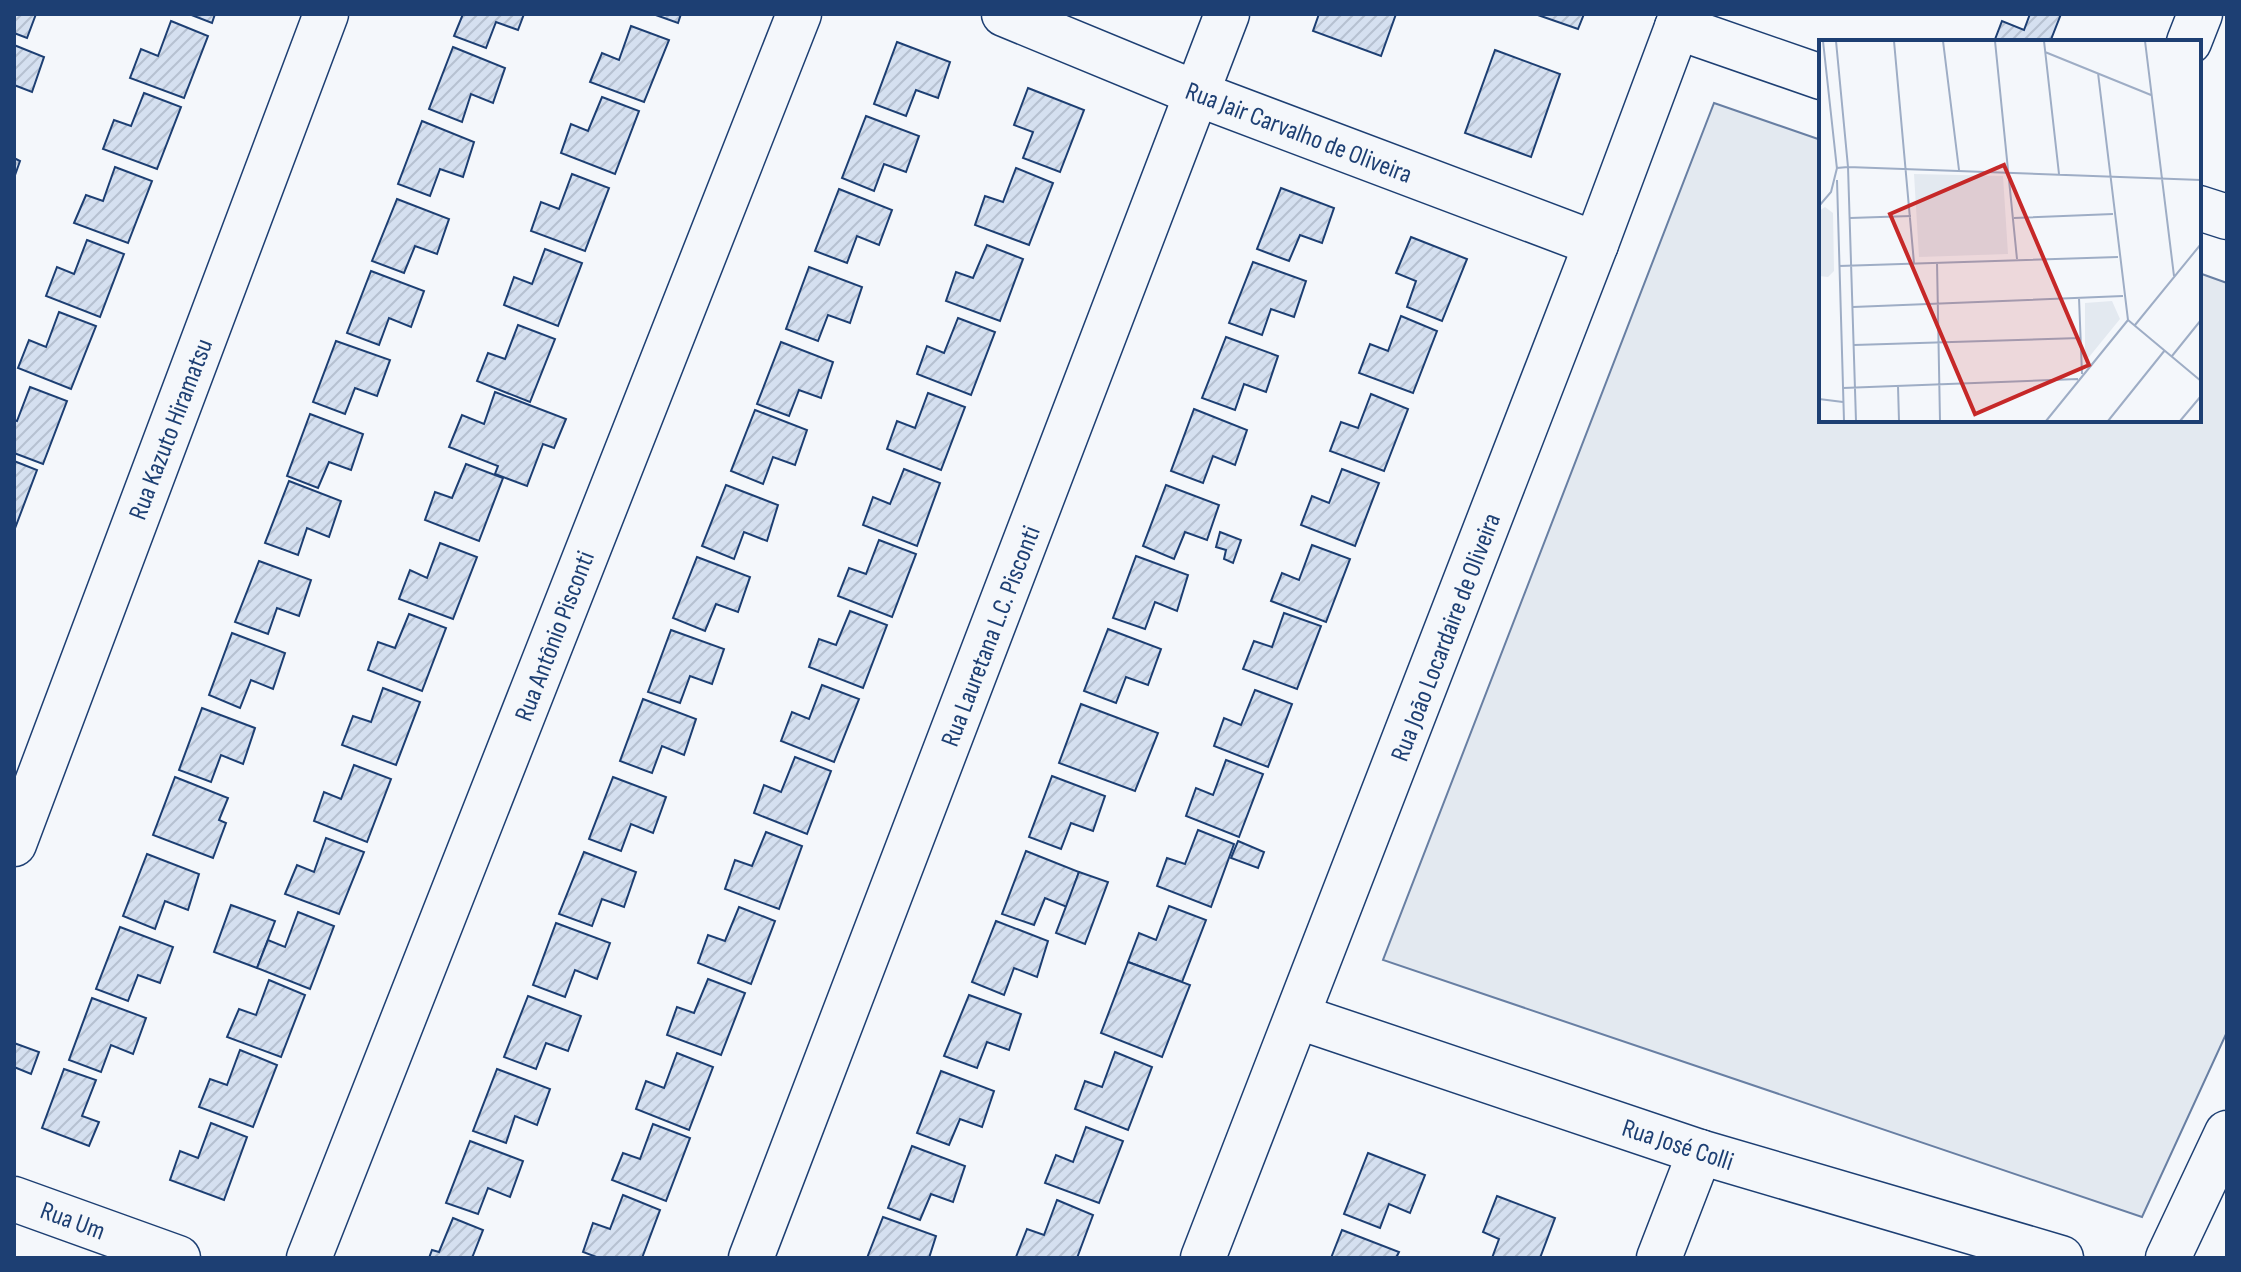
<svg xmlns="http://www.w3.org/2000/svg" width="2241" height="1272" font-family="'Sofia Sans Condensed',sans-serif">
<defs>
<pattern id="building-hatch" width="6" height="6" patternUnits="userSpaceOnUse" patternTransform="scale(2)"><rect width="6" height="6" fill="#d5e0f0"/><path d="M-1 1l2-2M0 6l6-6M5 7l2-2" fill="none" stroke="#b6c1d1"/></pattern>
</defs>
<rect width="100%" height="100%" fill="#f4f7fb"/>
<path fill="#e3e9f0" stroke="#687fa3" stroke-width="2" d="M1714 103 1821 140V420H2199V273L2227 283V1032L2142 1217 1383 960Z"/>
<g fill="url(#building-hatch)" stroke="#1d3f73" stroke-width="2">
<path d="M14 14H36L27 38 14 33Z"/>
<path d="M189 14H215L212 23Z"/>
<path d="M463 14H524L518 30 496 22 486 48 454 36Z"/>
<path d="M653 14H681L678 23Z"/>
<path d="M1319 14H1396L1381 56 1313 31Z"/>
<path d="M1535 14H1584L1578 29Z"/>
<path d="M2030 14H2061L2050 42H1994L2002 21 2024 30Z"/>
<path d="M171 21 208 36 184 98 130 78 141 49 158 56Z"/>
<path d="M631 26 669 40 644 102 590 82 602 53 619 60Z"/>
<path d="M897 42 950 62 938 98 916 90 906 116 874 104Z"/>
<path d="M14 45 44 57 32 92 14 85Z"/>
<path d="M453 47 505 68 493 103 471 94 462 122 429 109Z"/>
<path d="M1495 50 1560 74 1531 157 1465 133Z"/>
<path d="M1028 88 1084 110 1060 172 1023 158 1033 132 1014 125Z"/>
<path d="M144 93 181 107 157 169 103 149 114 120 131 126Z"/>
<path d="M602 97 639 111 615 174 561 153 571 124 588 131Z"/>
<path d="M866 116 919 136 906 172 884 164 874 191 842 178Z"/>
<path d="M422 121 474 142 463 177 440 169 430 196 398 184Z"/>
<path d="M14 158 20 161 14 178Z"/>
<path d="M115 167 152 181 128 243 74 223 86 195 103 201Z"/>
<path d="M1016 168 1053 183 1029 245 975 225 985 196 1003 202Z"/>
<path d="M572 174 609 188 585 251 531 231 541 202 559 209Z"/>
<path d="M1281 188 1334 208 1322 243 1300 235 1289 261 1257 249Z"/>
<path d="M839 189 892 210 879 245 857 236 847 263 815 251Z"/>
<path d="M397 199 449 219 437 254 415 246 404 273 372 261Z"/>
<path d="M1411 237 1467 259 1442 321 1407 307 1416 281 1396 273Z"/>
<path d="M87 240 124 254 100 317 46 296 57 267 74 274Z"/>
<path d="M987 245 1023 259 1000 321 946 301 956 272 973 278Z"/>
<path d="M545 249 582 263 558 326 504 305 514 277 532 284Z"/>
<path d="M1253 262 1306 281 1294 317 1271 309 1262 335 1229 323Z"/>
<path d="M809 267 862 287 850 323 828 315 818 341 786 329Z"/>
<path d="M371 271 424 291 411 327 389 318 379 345 347 333Z"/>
<path d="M59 312 96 326 71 389 18 368 29 340 46 347Z"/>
<path d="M1401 316 1437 331 1413 393 1359 373 1370 344 1388 351Z"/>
<path d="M958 318 995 332 971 395 917 374 927 346 944 353Z"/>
<path d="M518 325 555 339 530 402 477 381 488 353 505 359Z"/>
<path d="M1226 337 1278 356 1266 392 1244 384 1235 410 1202 398Z"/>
<path d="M336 341 390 360 377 396 355 388 345 414 313 402Z"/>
<path d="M781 342 833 362 821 398 799 390 789 416 757 404Z"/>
<path d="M30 387 67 401 43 464 14 453V420L17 421Z"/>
<path d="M495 392 566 419 554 448 543 444 527 486 495 474 498 466 449 447 462 415 484 424Z"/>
<path d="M928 393 965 407 941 470 887 449 897 421 915 428Z"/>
<path d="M1371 394 1408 409 1384 471 1330 451 1341 422 1358 428Z"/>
<path d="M1194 409 1247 430 1235 465 1213 456 1203 483 1171 471Z"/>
<path d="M755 410 807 430 795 465 773 457 763 484 731 471Z"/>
<path d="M310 414 363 434 351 470 329 462 318 488 287 476Z"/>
<path d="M14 461 37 470 14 531Z"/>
<path d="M466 464 503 478 479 541 425 520 435 492 452 498Z"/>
<path d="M904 469 940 483 917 546 863 525 873 497 890 504Z"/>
<path d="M1342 469 1379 483 1355 546 1301 525 1312 496 1329 503Z"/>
<path d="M289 481 341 501 329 537 307 528 298 555 265 543Z"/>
<path d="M726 485 778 505 767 541 744 532 734 559 702 546Z"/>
<path d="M1166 485 1219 505 1207 540 1185 532 1174 559 1143 546Z"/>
<path d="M1220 532 1241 540 1233 563 1224 559 1226 550 1216 547Z"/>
<path d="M879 540 916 554 892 617 838 596 849 568 866 574Z"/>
<path d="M440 543 477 557 453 619 399 599 410 570 427 578Z"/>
<path d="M1312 545 1350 559 1326 622 1271 601 1282 573 1299 580Z"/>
<path d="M1136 556 1188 575 1177 611 1155 602 1145 629 1113 618Z"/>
<path d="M697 557 750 577 738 612 716 604 705 631 673 618Z"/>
<path d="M259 561 311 580 299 616 277 608 268 634 235 622Z"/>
<path d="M850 611 887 625 863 688 809 667 819 639 836 645Z"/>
<path d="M1284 613 1321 626 1297 689 1243 669 1254 641 1272 647Z"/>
<path d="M409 614 446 628 422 691 368 670 378 642 395 648Z"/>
<path d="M1108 629 1161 649 1148 685 1126 677 1116 703 1084 691Z"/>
<path d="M671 630 724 649 712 684 690 676 680 703 648 692Z"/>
<path d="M232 633 285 653 273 689 251 680 240 708 209 695Z"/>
<path d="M822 685 859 699 834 762 781 741 792 712 809 719Z"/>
<path d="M383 688 420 702 396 765 342 745 353 716 371 722Z"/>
<path d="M1255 690 1292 704 1268 767 1214 746 1224 718 1241 725Z"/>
<path d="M643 699 696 719 684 755 662 746 652 773 620 761Z"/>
<path d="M1081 704 1158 733 1135 791 1059 763Z"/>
<path d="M202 708 255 728 243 764 221 755 211 782 179 770Z"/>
<path d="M795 757 831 771 807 834 754 813 764 785 781 792Z"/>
<path d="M1226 760 1263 774 1239 837 1186 816 1196 788 1213 795Z"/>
<path d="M354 765 391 779 367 842 314 821 324 792 341 799Z"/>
<path d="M1052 776 1105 796 1093 831 1071 823 1061 849 1029 837Z"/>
<path d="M175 777 228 798 219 820 226 823 213 858 153 835Z"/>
<path d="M613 777 666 797 653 833 631 824 621 851 589 839Z"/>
<path d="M1198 830 1234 844 1211 907 1157 886 1167 858 1185 864Z"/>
<path d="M766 832 802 846 779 909 725 889 735 860 752 866Z"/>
<path d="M326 838 364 852 339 914 285 894 297 865 314 872Z"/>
<path d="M1238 841 1264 852 1258 868 1231 858Z"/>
<path d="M1026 851 1079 872 1067 907 1045 898 1034 925 1002 914Z"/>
<path d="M584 852 636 872 624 907 602 899 592 926 559 914Z"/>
<path d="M147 854 199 874 188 910 165 901 155 929 123 916Z"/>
<path d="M1079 872 1108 882 1085 944 1056 933Z"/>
<path d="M231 905 275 921 257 968 214 952Z"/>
<path d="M1169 906 1206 920 1182 982 1128 962 1139 933 1156 940Z"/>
<path d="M739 907 775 921 751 984 698 963 708 935 725 941Z"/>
<path d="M298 912 334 926 310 989 257 968 268 940 285 947Z"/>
<path d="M996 921 1048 941 1037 977 1014 968 1004 995 972 982Z"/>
<path d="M556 923 610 943 597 979 575 970 565 997 533 985Z"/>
<path d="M120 927 173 947 160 983 138 975 128 1001 96 989Z"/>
<path d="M1128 962 1190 985 1162 1057 1101 1033Z"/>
<path d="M708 979 745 993 721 1055 667 1035 677 1007 694 1013Z"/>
<path d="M269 980 305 995 281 1057 227 1037 239 1009 256 1015Z"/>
<path d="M969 995 1021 1014 1009 1050 987 1042 977 1068 944 1056Z"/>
<path d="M528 996 581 1016 568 1051 546 1043 536 1069 504 1057Z"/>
<path d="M92 998 146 1018 133 1054 111 1045 101 1072 69 1060Z"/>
<path d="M14 1043 39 1052 31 1074 14 1067Z"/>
<path d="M240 1050 277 1065 253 1127 199 1107 210 1079 227 1085Z"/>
<path d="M1115 1052 1152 1067 1128 1130 1075 1109 1085 1081 1102 1087Z"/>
<path d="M677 1053 713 1067 689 1130 636 1109 646 1081 664 1088Z"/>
<path d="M64 1069 96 1080 82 1116 99 1122 89 1146 42 1128Z"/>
<path d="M497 1069 550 1089 537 1125 515 1116 506 1143 473 1131Z"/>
<path d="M941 1071 994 1091 982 1127 960 1119 949 1145 917 1133Z"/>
<path d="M211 1123 247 1137 224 1200 170 1180 180 1151 198 1158Z"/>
<path d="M653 1124 690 1138 666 1201 612 1180 623 1153 640 1159Z"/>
<path d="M1086 1127 1123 1141 1099 1203 1045 1183 1056 1155 1073 1162Z"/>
<path d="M470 1141 523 1161 510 1197 488 1188 478 1214 446 1203Z"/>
<path d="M912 1146 965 1166 953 1202 931 1194 920 1220 888 1208Z"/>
<path d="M1368 1153 1425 1175 1410 1213 1389 1204 1380 1228 1344 1214Z"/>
<path d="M623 1195 660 1210 642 1258H599L583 1252 593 1223 610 1229Z"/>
<path d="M1497 1196 1555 1218 1540 1258H1492L1499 1239 1483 1232Z"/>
<path d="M1057 1200 1093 1215 1077 1258 1016 1257 1027 1229 1044 1235Z"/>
<path d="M883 1217 936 1236 929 1258H867Z"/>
<path d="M453 1218 483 1230 472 1258H429L432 1250 439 1252Z"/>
<path d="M1342 1230 1399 1252 1396 1258H1331Z"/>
</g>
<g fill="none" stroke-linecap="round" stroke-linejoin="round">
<defs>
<g id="minor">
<path d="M1004 14 1198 94 1596 244"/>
<path d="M1677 27 1821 77"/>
<path d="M2189 42 2200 14"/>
<path d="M2199 208 2227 217"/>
<path d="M14 844 326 14"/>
<path d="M1299 1017 1700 1152 2061 1258"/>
<path d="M14 1199 178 1258"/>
<path d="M309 1258 799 14"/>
<path d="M751 1258 1227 14"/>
<path d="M1203 1258 1596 244 1682 14"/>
<path d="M1659 1258 1700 1152"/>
<path d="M2168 1258 2227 1133"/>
</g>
</defs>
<use href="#minor" stroke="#1d3f73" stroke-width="47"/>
<use href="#minor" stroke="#f4f7fb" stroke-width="44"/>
</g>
<g text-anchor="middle" stroke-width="6" stroke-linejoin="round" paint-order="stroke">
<g font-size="26" fill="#1d3f73" stroke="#f4f7fb">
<text transform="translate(1299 132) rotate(21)" y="9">Rua Jair Carvalho de Oliveira</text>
<text transform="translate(170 429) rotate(-69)" y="9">Rua Kazuto Hiramatsu</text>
<text transform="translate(554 636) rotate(-69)" y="9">Rua Antônio Pisconti</text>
<text transform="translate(990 636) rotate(-69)" y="9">Rua Lauretana L.C. Pisconti</text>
<text transform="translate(1445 637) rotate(-69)" y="9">Rua João Locardaire de Oliveira</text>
<text transform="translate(1678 1144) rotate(18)" y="9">Rua José Colli</text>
<text transform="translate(73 1220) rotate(20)" y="9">Rua Um</text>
</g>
</g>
<g transform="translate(1819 40)">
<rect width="382" height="382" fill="#f4f7fb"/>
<path d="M95 134 184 136 189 214 100 217ZM6 167 14 173 15 231 9 237 0 236V171ZM293 261 301 279 266 322V263Z" fill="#e3e9f0"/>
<path fill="none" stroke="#9eadc5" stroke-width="2" d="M4 1 18 129M17 1 29 127 37 381M75 1 95 223M124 1 140 130M176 1 198 219M225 1 240 134M326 1 355 236M226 12 332 55M279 33 309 280 382 341M18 140 25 381M0 166 12 152 18 128 29 127 382 140M31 178 92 176M195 178 294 174M118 222 121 381M20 226 299 217M260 258 263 334M34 267 304 256M316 285 382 204M35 305 261 298M353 316 382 280M79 346 80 381M24 348 259 339M0 359 24 362M227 381 309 280M289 381 346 310M361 381 382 356"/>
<path fill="#c62828" fill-opacity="0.15" stroke="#c62828" stroke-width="4" d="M185 125 270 325 156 374 71 174Z"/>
<rect width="382" height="382" fill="none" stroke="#1d3f73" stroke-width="4"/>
</g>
<rect width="2241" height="1272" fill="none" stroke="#1d3f73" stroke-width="32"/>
</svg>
